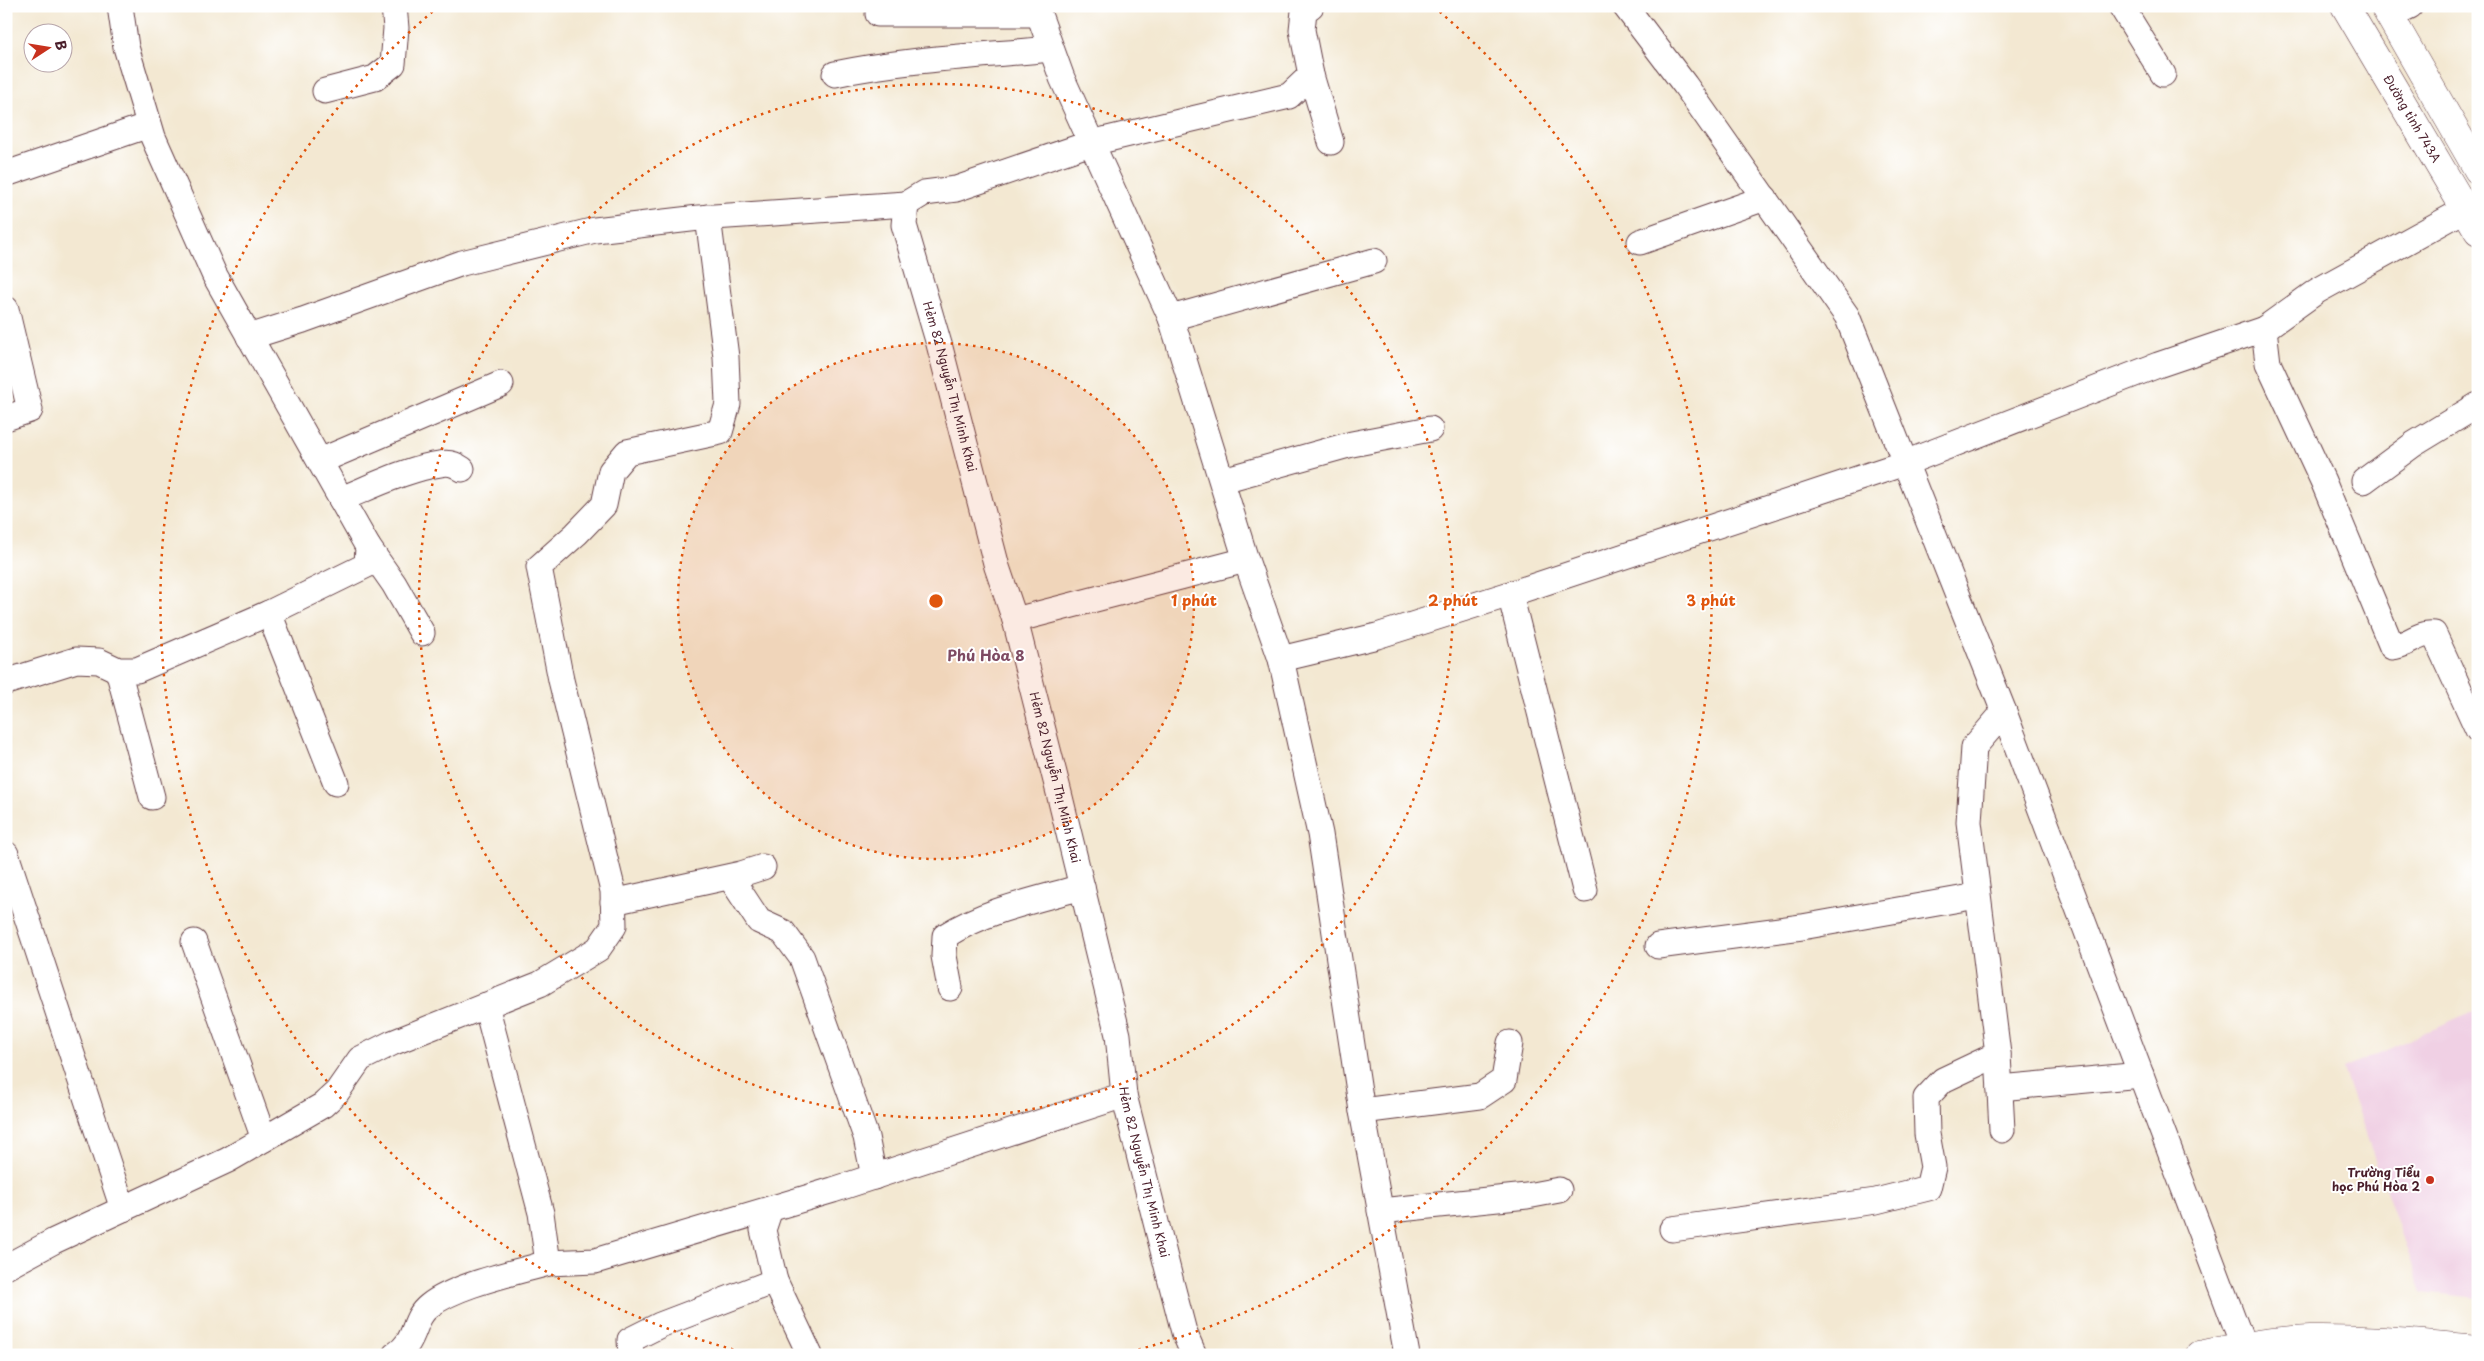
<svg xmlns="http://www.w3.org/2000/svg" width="2484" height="1361" font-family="'Playpen Sans',sans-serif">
<rect width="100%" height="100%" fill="#fff"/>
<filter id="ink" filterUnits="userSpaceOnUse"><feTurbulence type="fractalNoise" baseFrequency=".02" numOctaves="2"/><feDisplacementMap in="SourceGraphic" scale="10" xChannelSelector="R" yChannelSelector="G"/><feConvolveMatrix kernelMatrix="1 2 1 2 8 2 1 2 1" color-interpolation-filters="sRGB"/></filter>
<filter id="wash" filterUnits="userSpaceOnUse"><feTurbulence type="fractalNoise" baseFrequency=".0096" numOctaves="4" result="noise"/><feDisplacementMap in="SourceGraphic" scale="20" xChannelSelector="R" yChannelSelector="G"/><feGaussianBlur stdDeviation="1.12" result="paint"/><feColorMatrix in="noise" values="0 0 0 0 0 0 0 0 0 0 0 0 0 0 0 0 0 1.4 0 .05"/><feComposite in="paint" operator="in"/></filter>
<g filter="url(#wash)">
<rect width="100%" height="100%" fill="#f3e8d2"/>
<path fill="#f0d0e4" d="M2478 1010V1298L2422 1292 2343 1069Z"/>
</g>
<g filter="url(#ink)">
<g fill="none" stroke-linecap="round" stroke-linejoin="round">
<defs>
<g id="minor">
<path d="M1036 6 1062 78 1171 318 1246 560 1281 659 1320 834 1362 1111 1407 1355"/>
<path d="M1625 6 1685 85 1847 316 2004 712 2243 1345"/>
<path d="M2121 6 2163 74"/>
<path d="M878 14H1038"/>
<path d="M2389 16 2410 6"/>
<path d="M835 74C906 59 979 56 1051 49"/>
<path d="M1311 75 1331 142"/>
<path d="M325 91 375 78 393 64 396 28 394 6"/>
<path d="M6 174 149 125"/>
<path id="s1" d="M906 204 904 225 939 344 997 567 1015 620 1059 793 1118 1035 1124 1095 1171 1282 1184 1332 1194 1355"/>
<path d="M1640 242 1765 198"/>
<path d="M6 309 30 410 6 418"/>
<path d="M1171 318 1374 261"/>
<path d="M2264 329 2268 363 2323 481 2392 647C2407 646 2419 632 2434 634L2478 730"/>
<path d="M249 337 303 320 462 263 595 230 699 218 906 204 924 193 956 189 1091 143 1289 96 1311 75 1302 30 1304 11 1311 6"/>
<path d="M320 461 501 384"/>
<path d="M1223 480 1352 444 1430 429"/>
<path d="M2364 481 2414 444 2478 405"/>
<path d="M341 499C371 487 409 468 440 464 449 462 455 464 462 469"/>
<path d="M368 547 394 584 422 633"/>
<path d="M1510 594 1585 890"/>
<path d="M269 613 336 783"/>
<path d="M1015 620 1246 560"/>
<path d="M1281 659 1377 636 1510 594 1905 463 2158 365 2264 329 2317 291 2466 209"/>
<path d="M118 670 152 797"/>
<path d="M6 682 76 660 99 661 118 670H137L269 613 367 565 368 547 214 274 153 137 126 47 120 6"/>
<path d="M6 854 123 1209"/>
<path d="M730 877 759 921 783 932 802 958 866 1137 874 1177"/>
<path d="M613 902 741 874 763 867"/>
<path d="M194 942 264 1139"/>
<path d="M1658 946 1802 927 1977 896"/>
<path d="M950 988 944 956 945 936C986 910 1036 900 1082 887"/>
<path d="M2000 1088 2141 1075"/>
<path d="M1362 1111 1480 1096 1504 1080 1510 1043"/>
<path d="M2002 1130 1998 1054 1969 822 1974 747 2004 712"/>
<path d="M770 1209 763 1230 775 1281 810 1355"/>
<path d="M1380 1211 1527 1196 1559 1190"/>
<path d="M1672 1229 1876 1201 1928 1188 1933 1167 1927 1134 1926 1098 1943 1080 1998 1054"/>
<path d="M548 1263 595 1261 833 1190 1124 1095"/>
<path d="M6 1267 54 1241 228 1160 323 1105 337 1092 360 1059 392 1043 540 984 598 949 614 926 613 891 561 680 539 567 576 534 604 505 611 471 627 452 720 432 728 404 726 357 708 217"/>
<path d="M395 1355C418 1341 411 1320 429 1306 455 1285 514 1273 548 1263L541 1213 486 1005"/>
<path d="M631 1355 630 1340 660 1325 775 1281"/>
</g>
<g id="major">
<path id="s2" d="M2345 6 2478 231"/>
<path d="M2384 6 2478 170"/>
<path d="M2200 1355C2236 1347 2273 1340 2310 1339 2366 1338 2422 1344 2478 1349"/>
</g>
</defs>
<use href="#minor" stroke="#633d44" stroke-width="27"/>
<use href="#major" stroke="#633d44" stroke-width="29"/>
<use href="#minor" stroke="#fff" stroke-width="25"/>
<use href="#major" stroke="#fff" stroke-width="28"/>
</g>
</g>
<circle cx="936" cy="601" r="258" fill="#e0560e" fill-opacity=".12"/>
<g fill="none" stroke="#e0560e" stroke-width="2.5" stroke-dasharray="2.5 5">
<circle cx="936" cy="601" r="258"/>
<circle cx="936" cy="601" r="517"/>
<path d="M755 1355A775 775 0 0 1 438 7M1434 7A775 775 0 0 1 1117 1355"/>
</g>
<circle fill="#c8321e" stroke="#fff" stroke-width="2" cx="2430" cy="1180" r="5"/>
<g text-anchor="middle" stroke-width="4" stroke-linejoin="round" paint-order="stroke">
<g font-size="12" fill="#4a1f2b" stroke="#fff">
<text dy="4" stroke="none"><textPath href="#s2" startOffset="131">Đường tỉnh 743A</textPath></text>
<text dy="4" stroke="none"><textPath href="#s1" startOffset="189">Hẻm 82 Nguyễn Thị Minh Khai</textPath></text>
<text dy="4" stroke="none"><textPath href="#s1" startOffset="594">Hẻm 82 Nguyễn Thị Minh Khai</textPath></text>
<text dy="4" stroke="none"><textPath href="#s1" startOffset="999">Hẻm 82 Nguyễn Thị Minh Khai</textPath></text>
</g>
<g font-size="12" font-weight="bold" fill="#4a1f2b" stroke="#fff" text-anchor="end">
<text x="2420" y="1177">Trường Tiểu<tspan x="2420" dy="14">học Phú Hòa 2</tspan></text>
</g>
<g font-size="15" font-weight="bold" fill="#7e4b63" stroke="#fff">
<text x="986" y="661">Phú Hòa 8</text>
</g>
</g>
<circle cx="936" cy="601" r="8" fill="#e0560e" stroke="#fff" stroke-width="2.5"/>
<g font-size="15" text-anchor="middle" font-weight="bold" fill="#e0560e" stroke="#fff" stroke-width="4" stroke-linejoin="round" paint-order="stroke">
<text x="1194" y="606">1 phút</text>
<text x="1453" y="606">2 phút</text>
<text x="1711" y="606">3 phút</text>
</g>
<rect width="2484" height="1361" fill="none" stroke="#fff" stroke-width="25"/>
<g transform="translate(48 48) rotate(78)"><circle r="24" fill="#ffffff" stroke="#b7a5aa"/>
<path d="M0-4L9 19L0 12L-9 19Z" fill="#c8321e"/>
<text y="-8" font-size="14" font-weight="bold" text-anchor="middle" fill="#4a1f2b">B</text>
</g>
</svg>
